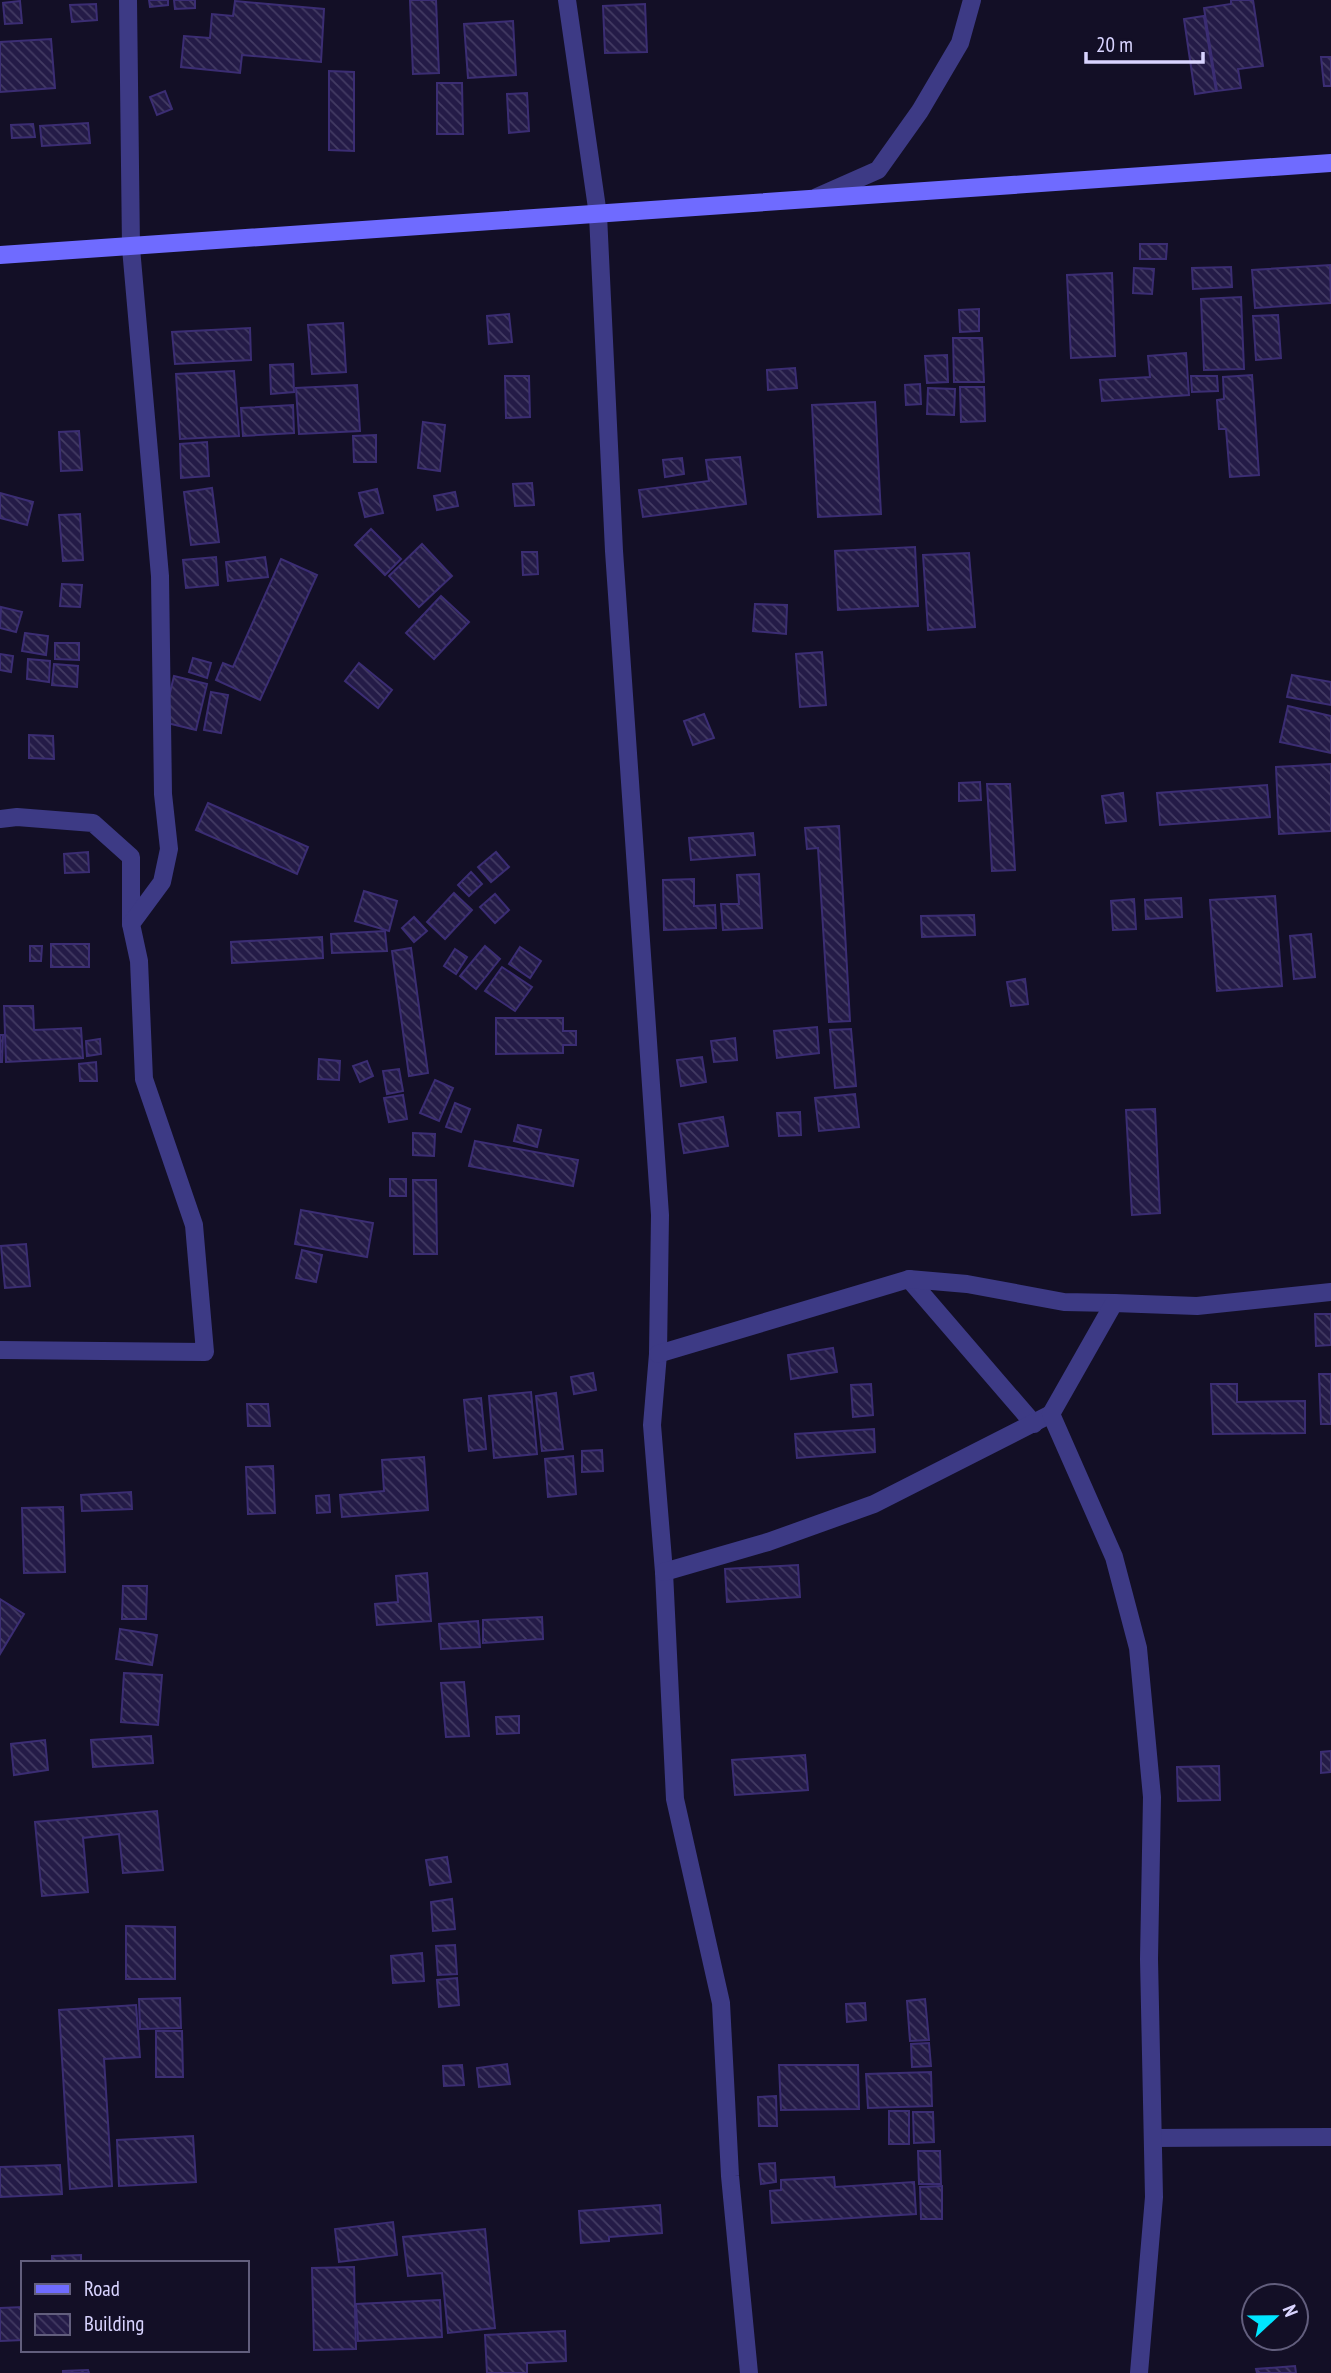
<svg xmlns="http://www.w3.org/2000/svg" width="1331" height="2373" font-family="'PT Sans Narrow',sans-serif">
<defs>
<pattern id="building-back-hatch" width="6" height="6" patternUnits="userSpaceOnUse" patternTransform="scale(1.75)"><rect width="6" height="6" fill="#241b47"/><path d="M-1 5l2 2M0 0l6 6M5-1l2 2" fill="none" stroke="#433b63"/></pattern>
</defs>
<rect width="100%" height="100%" fill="#130f26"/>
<g fill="url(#building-back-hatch)" stroke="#3b2d73" stroke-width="2">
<path d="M149 0H168V5L150 7Z"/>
<path d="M174 0H195V8L175 9Z"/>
<path d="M410 0H436L439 73 413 74Z"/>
<path d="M1231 0H1253L1263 66 1238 69 1241 88 1217 91 1204 8 1231 4Z"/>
<path d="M20 1 22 23 5 24 3 3Z"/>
<path d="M235 1 324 9 321 62 242 55 240 73 181 67 184 36 210 38 212 14 233 16Z"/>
<path d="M96 4 97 20 72 22 70 5Z"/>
<path d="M645 4 647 52 605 53 603 6Z"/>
<path d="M1204 16 1216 91 1195 94 1184 19Z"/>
<path d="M513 21 516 75 468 78 464 24Z"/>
<path d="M51 39 55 88 0 92V42Z"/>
<path d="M1321 57H1331V86H1324Z"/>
<path d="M329 71 354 72V151L329 150Z"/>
<path d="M437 83H462L463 134H437Z"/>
<path d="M165 91 172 109 157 115 150 97Z"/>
<path d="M527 93 529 131 509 133 507 94Z"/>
<path d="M88 123 90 143 42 146 40 126Z"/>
<path d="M33 124 35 137 12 138 11 125Z"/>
<path d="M1140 244H1167L1166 259H1140Z"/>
<path d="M1330 265 1331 303 1255 308 1252 270Z"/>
<path d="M1231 267 1232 287 1193 289 1192 268Z"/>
<path d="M1134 268 1154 269 1152 294 1133 293Z"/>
<path d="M1112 273 1115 356 1071 358 1067 275Z"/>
<path d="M1241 297 1244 369 1204 370 1201 299Z"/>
<path d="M979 309V331L960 332 959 310Z"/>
<path d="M509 314 512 342 489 344 487 316Z"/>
<path d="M1278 315 1281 358 1256 360 1253 316Z"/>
<path d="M343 323 346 372 312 374 308 325Z"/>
<path d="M250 328 251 360 175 364 172 332Z"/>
<path d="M953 338H982L984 382H954Z"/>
<path d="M1186 353 1189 395 1102 401 1100 380 1150 377 1148 356Z"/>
<path d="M947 355 948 382 927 383 925 356Z"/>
<path d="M293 364 294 392 271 394 270 365Z"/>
<path d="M795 368 797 388 768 390 767 370Z"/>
<path d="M234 371 239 436 180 439 176 374Z"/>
<path d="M1252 375 1259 475 1230 477 1226 429H1219L1217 400 1224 399 1223 377Z"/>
<path d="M505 376H529L530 417 506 418Z"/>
<path d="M1191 376H1217L1218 391 1192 392Z"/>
<path d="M920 384 921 404 906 405 905 385Z"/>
<path d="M357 385 360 431 299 434 296 388Z"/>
<path d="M960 387H984L985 421 961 422Z"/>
<path d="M928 388 955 389 954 415 927 414Z"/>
<path d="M875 402 881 514 818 517 812 405Z"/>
<path d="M293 405 294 433 243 436 241 408Z"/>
<path d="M423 422 445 425 440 471 418 468Z"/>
<path d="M79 431 82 470 61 471 59 432Z"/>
<path d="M376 435V462H354L353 436Z"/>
<path d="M207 442 209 476 181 478 180 444Z"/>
<path d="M740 457 746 504 643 517 639 490 709 481 706 460Z"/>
<path d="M682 458 684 474 665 477 663 460Z"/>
<path d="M532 483 534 505 515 506 513 484Z"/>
<path d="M212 488 219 542 191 545 184 492Z"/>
<path d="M377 489 383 513 365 517 359 493Z"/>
<path d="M455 492 458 506 437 510 434 496Z"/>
<path d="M0 493 33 502 27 525 0 518Z"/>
<path d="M80 514 83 560 63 561 59 515Z"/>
<path d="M371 529 401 559 385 575 355 545Z"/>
<path d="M422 544 452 576 419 607 389 576Z"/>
<path d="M915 547 918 606 838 610 835 551Z"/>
<path d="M522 552H537L538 574 523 575Z"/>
<path d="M969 553 975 627 928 630 923 555Z"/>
<path d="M216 557 218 585 186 588 183 560Z"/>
<path d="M265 557 268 577 228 581 226 562Z"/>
<path d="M281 559 317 575 260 700 216 680 223 663 233 667Z"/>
<path d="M62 584 82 585 80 607 60 606Z"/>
<path d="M441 596 469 622 434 659 406 633Z"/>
<path d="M755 604 787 605 786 634 753 631Z"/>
<path d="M1 607 22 612 16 632 0 628Z"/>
<path d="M25 633 48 636 46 655 22 651Z"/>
<path d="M55 643H79V660L55 659Z"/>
<path d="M822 652 826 705 800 707 796 654Z"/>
<path d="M0 654 13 656 11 672 0 670Z"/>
<path d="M193 658 211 663 207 678 189 672Z"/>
<path d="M28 659 50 661 49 682 27 679Z"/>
<path d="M359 663 392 690 378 708 345 681Z"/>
<path d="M54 664 78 666 77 687 52 685Z"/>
<path d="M1292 675 1331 682V705L1287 697Z"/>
<path d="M174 676 207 684 196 730 163 722Z"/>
<path d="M211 692 228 695 221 733 204 730Z"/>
<path d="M1288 706 1331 716V753L1280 742Z"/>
<path d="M704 714 714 738 693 745 684 721Z"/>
<path d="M29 735 53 736 54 759 29 758Z"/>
<path d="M1331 764V831L1279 834 1276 767Z"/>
<path d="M980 782 981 800 959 801V783Z"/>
<path d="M987 784H1010L1015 870 992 871Z"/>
<path d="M1267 785 1270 817 1160 825 1157 793Z"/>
<path d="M1123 793 1126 821 1106 823 1102 796Z"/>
<path d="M208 803 308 847 297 874 196 830Z"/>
<path d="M839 826 850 1021 829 1022 818 848 807 849 805 828Z"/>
<path d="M753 833 755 855 691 860 689 838Z"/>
<path d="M88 852 89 872 65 873 64 854Z"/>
<path d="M496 852 509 867 491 882 478 867Z"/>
<path d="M471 872 482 884 469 896 458 885Z"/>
<path d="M759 874 762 928 723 930 721 904H739L737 875Z"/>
<path d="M694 879V906L715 905 716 928 664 930 663 880Z"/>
<path d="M364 891 397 901 389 931 355 921Z"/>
<path d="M454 893 472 910 445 939 427 922Z"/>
<path d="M495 894 509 910 495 923 480 907Z"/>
<path d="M1275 896 1282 986 1217 991 1210 900Z"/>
<path d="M1181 898 1182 917 1146 919 1145 900Z"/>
<path d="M1134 899 1136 929 1113 930 1111 901Z"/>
<path d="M974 915 975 935 922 937 921 916Z"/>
<path d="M414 917 427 931 414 942 402 928Z"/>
<path d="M385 931 387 951 332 953 331 934Z"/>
<path d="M1311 934 1315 977 1294 979 1290 936Z"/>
<path d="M322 937 323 958 232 963 231 942Z"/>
<rect x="51" y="944" width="38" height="23"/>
<path d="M30 946H42L41 961H30Z"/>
<path d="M485 946 500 959 476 989 460 976Z"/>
<path d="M520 947 541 961 530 978 509 964Z"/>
<path d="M411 948 428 1073 409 1076 392 951Z"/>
<path d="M455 949 467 957 456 974 444 966Z"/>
<path d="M502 967 532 987 515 1011 485 991Z"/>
<path d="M1025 979 1028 1004 1011 1006 1007 982Z"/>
<path d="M4 1006H33L34 1030 81 1028 83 1058 6 1062Z"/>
<path d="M496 1018H563V1031H576V1045H563V1053L496 1054Z"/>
<path d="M817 1027 819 1053 777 1058 774 1031Z"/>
<path d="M851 1029 856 1086 835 1088 830 1030Z"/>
<path d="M0 1035H3L2 1062H0Z"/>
<path d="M735 1038 737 1060 714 1062 711 1041Z"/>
<path d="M100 1039 101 1054 87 1056 86 1041Z"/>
<path d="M702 1057 706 1082 681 1086 677 1060Z"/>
<path d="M319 1059 340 1061 339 1080 318 1079Z"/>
<path d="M367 1061 373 1076 360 1082 353 1066Z"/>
<path d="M96 1062 97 1081H80L79 1064Z"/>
<path d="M399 1069 403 1091 387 1094 383 1071Z"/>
<path d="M435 1080 453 1088 439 1121 420 1113Z"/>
<path d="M855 1094 859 1127 819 1131 815 1098Z"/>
<path d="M403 1095 407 1119 389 1122 384 1098Z"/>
<path d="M455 1103 470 1109 461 1132 446 1127Z"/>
<path d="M1155 1109 1160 1213 1132 1215 1126 1110Z"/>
<path d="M800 1112 801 1135 779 1136 777 1113Z"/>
<path d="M723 1117 728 1146 684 1153 679 1124Z"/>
<path d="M518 1125 541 1130 537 1147 514 1141Z"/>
<path d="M413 1133 435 1134 434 1156 413 1155Z"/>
<path d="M475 1141 578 1160 573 1186 469 1166Z"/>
<rect x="390" y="1179" width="16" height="17"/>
<path d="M413 1180H436L437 1254H414Z"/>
<path d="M301 1210 373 1223 367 1257 295 1244Z"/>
<path d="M26 1244 30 1286 5 1288 1 1246Z"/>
<path d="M302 1250 322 1255 316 1282 296 1278Z"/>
<path d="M1315 1314H1331V1345L1316 1346Z"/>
<path d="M833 1348 837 1372 791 1379 788 1355Z"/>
<path d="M593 1373 596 1390 574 1394 571 1377Z"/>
<path d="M1319 1374H1331V1424H1321Z"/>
<path d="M871 1384 873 1415 853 1417 851 1385Z"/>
<path d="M1211 1384H1237V1402L1305 1401V1433L1213 1434Z"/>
<path d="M531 1392 537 1454 494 1458 489 1396Z"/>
<path d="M556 1393 563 1449 542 1451 536 1396Z"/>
<path d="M481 1398 486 1449 469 1451 464 1400Z"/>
<path d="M247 1404H268L270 1426H248Z"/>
<path d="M874 1429 875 1452 797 1458 795 1434Z"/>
<path d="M602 1450 603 1471 582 1472V1451Z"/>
<path d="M573 1456 576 1494 548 1497 545 1459Z"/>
<path d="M424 1457 428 1510 342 1517 340 1495 384 1491 382 1460Z"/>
<path d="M273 1466 275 1513 248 1514 246 1467Z"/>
<path d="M131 1492 132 1509 82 1511 81 1495Z"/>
<path d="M329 1495 330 1512 317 1513 316 1496Z"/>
<path d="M63 1507 65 1572 24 1573 22 1508Z"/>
<path d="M798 1565 800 1597 727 1602 725 1569Z"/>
<path d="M427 1573 431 1621 377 1625 375 1604 398 1602 396 1576Z"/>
<path d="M123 1586H147L146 1619H122Z"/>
<path d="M0 1599 24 1614 0 1654Z"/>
<path d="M542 1617 543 1639 483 1643V1620Z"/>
<path d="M478 1621 480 1647 441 1649 439 1624Z"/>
<path d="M120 1629 157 1635 152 1665 116 1659Z"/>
<path d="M124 1673 162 1675 158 1725 121 1722Z"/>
<path d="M464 1682 469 1736 446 1737 441 1683Z"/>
<path d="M519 1716V1733L497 1734 496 1717Z"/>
<path d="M151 1736 153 1763 93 1767 91 1740Z"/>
<path d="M45 1740 48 1770 14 1775 11 1744Z"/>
<path d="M1331 1751V1772L1321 1773V1752Z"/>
<path d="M805 1755 808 1790 735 1795 732 1760Z"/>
<path d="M1219 1766 1220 1800 1178 1801 1177 1767Z"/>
<path d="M157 1811 163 1870 123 1873 119 1834 83 1838 88 1892 42 1896 35 1822Z"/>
<path d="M447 1857 451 1882 430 1885 426 1860Z"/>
<path d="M452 1899 455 1929 433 1931 431 1902Z"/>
<path d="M126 1926 175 1927V1979H126Z"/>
<path d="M455 1945 457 1974 438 1975 436 1946Z"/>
<path d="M422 1953 424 1981 393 1983 391 1956Z"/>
<path d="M457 1978 459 2005 439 2007 437 1980Z"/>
<path d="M180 1998 181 2028 140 2029 139 1999Z"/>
<path d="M925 1999 929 2040 910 2041 907 2001Z"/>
<path d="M865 2003 866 2020 847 2022 846 2004Z"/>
<path d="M136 2005 140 2057 104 2059 112 2186 70 2189 59 2010Z"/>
<path d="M156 2031H182L183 2077H156Z"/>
<path d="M929 2043 931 2066 912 2067 911 2044Z"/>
<path d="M507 2064 510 2084 479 2087 477 2068Z"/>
<path d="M462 2065 464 2085 444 2086 443 2066Z"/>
<path d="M779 2065H858L859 2109 781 2110Z"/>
<path d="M931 2072 932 2106 868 2108 866 2074Z"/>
<path d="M776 2096 777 2126H759L758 2097Z"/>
<rect x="889" y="2111" width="20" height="33"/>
<path d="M913 2112H933L934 2142 914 2143Z"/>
<path d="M193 2136 196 2182 119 2186 117 2140Z"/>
<path d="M918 2151H940L941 2184H919Z"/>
<path d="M775 2163 776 2182 761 2184 759 2164Z"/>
<path d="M60 2165 62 2194 0 2197V2167Z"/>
<path d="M834 2177 835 2187 914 2182 916 2214 772 2223 770 2191 781 2190V2180Z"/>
<path d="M942 2186V2219H921L920 2187Z"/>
<path d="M660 2205 662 2233 609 2237V2241L581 2243 579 2211Z"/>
<path d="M393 2222 397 2255 339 2262 335 2229Z"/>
<path d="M485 2229 495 2328 448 2333 442 2273 408 2276 403 2237Z"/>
<path d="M81 2255V2263H52V2256Z"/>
<path d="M354 2267 356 2349 314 2350 312 2268Z"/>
<path d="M440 2300 442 2337 358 2341 356 2304Z"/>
<path d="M23 2307V2340L0 2341V2308Z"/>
<path d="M565 2331 566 2361 527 2363V2373H487L485 2335Z"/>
<path d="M1295 2366 1296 2373H1257L1256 2369Z"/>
<path d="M88 2370 89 2373H63V2371Z"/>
</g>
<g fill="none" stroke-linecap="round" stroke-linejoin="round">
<g stroke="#3d3a85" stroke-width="18">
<path d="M567 0 598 215 614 551 660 1215 658 1354 652 1425 664 1572 675 1799 721 2003 730 2176 749 2373"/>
<path d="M817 197 878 170 920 111 960 43 972 0"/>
<path d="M0 819 17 817 93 823 131 857V924"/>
<path d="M909 1279 1034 1424"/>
<path d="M0 1350 205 1352 194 1225 144 1079 139 961 131 924 162 882 169 849 163 794 160 576 131 248 128 0"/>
<path d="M658 1354 909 1279 967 1284 1064 1302 1114 1303"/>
<path d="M664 1572 768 1542 874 1504 1051 1414"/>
<path d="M1153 2138 1331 2137"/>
<path d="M1139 2373 1154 2197 1149 1959 1152 1797 1138 1648 1114 1557 1051 1414 1114 1303 1197 1306 1331 1292"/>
</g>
<path stroke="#6f6bff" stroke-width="18" d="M0 255 1331 163"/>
</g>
<rect x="21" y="2261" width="228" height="91" fill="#130f26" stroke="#625e7d" stroke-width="2"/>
<rect x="35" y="2284" width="35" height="10" fill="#6f6bff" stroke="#625e7d" stroke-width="2"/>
<text x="84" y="2296" font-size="21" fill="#d9d4ff">Road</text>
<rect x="35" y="2314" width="35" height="21" fill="url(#building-back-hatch)" stroke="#625e7d" stroke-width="2"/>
<text x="84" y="2331" font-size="21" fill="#d9d4ff">Building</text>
<g transform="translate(1275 2317) rotate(68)"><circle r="33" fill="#130f26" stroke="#625e7d" stroke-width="2"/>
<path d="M0-5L12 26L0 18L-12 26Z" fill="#00e5ff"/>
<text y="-10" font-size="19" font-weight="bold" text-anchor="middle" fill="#d9d4ff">N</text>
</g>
<path d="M1086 52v10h117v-10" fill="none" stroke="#d9d4ff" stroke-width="3.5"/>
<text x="1096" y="52" font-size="21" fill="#d9d4ff" stroke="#130f26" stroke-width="5" paint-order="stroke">20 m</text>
</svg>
